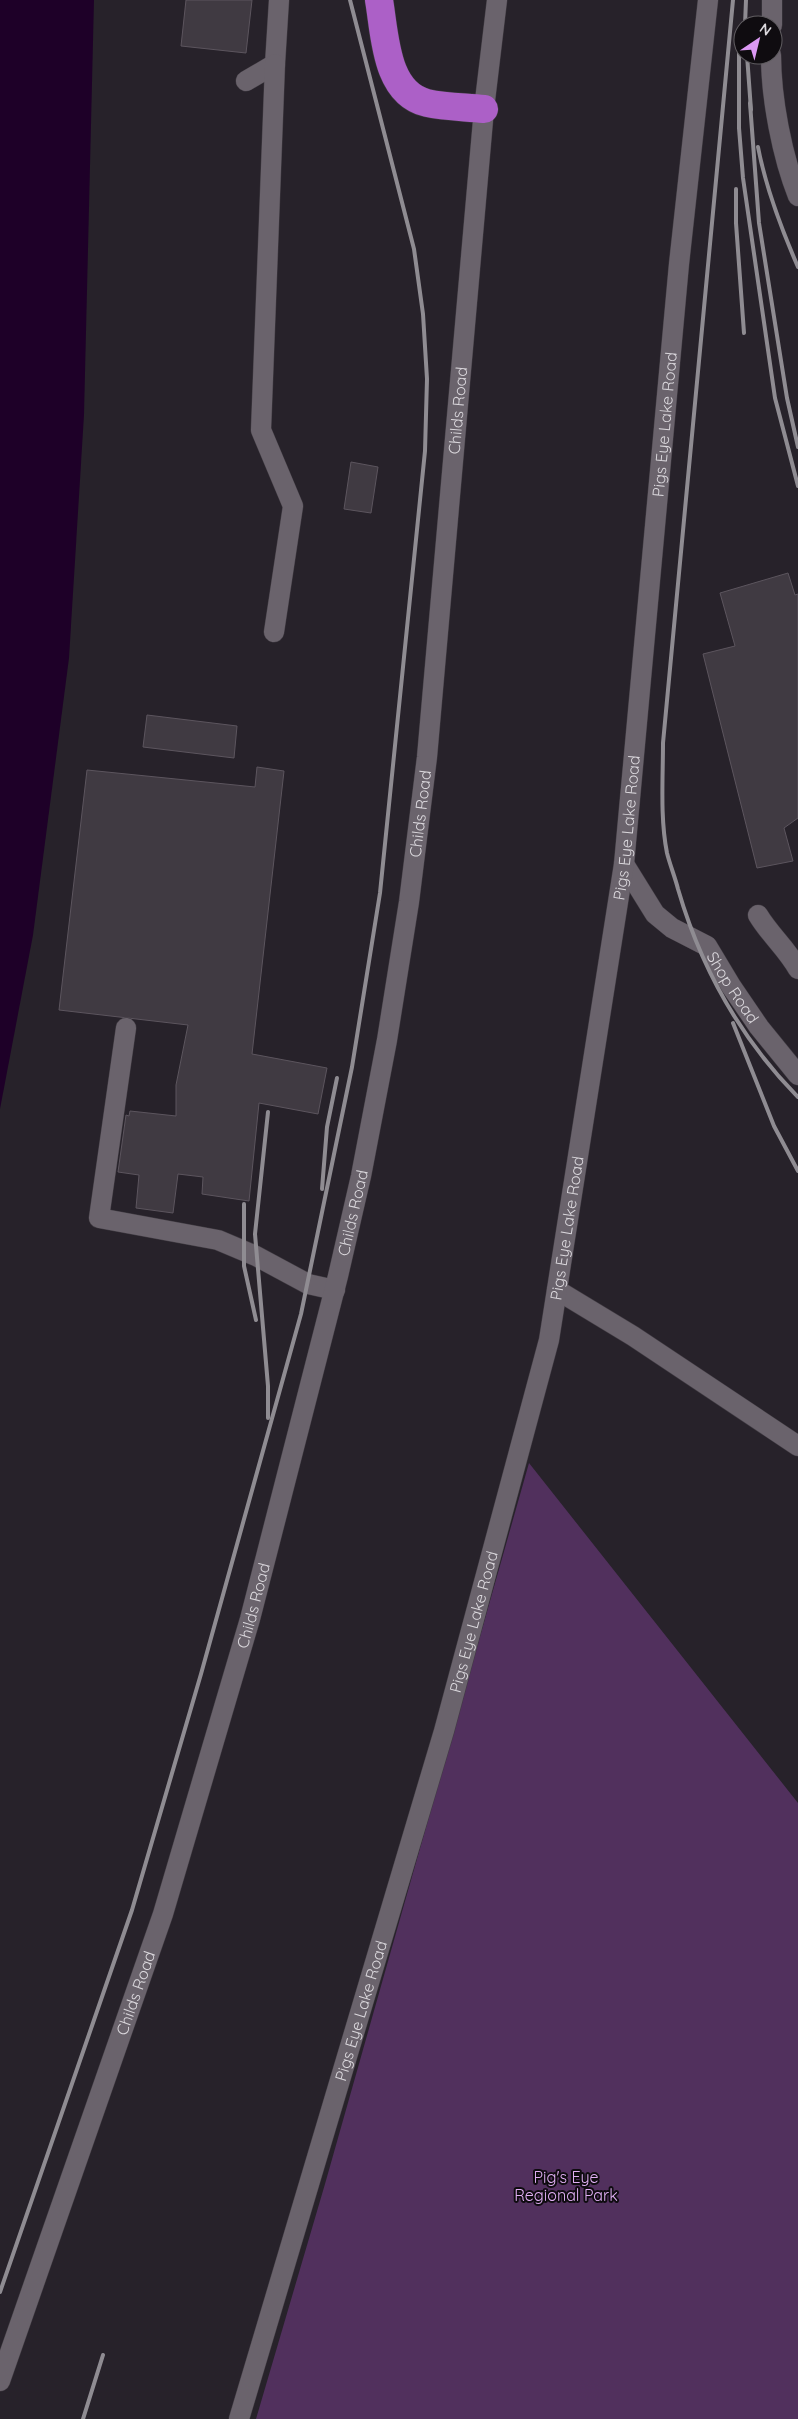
<svg xmlns="http://www.w3.org/2000/svg" width="798" height="2419" font-family="Quicksand,sans-serif">
<rect width="100%" height="100%" fill="#27222a"/>
<path fill="#51305d" d="M529 1463 798 1803V2419H256L325 2184Z"/>
<path fill="#1e0028" d="M0 0H94L84 415 69 658 33 935 0 1109Z"/>
<g fill="#403a42" stroke="#5c555e">
<path d="M186 0H252L246 53 181 46Z"/>
<path d="M351 462 378 467 371 513 344 509Z"/>
<path d="M788 573 795 595 798 594V818L784 828 793 861 757 868 703 654 735 646 720 593Z"/>
<path d="M147 715 237 726 234 758 143 747Z"/>
<path d="M257 767 284 771 252 1054 327 1068 318 1114 259 1103 249 1201 202 1194 203 1177 178 1174 173 1213 136 1208 139 1175 118 1172 126 1115 129 1116 130 1111 176 1116V1085L188 1025 59 1010 87 770 255 787Z"/>
</g>
<g fill="none" stroke-linecap="round" stroke-linejoin="round">
<defs>
<g id="minor">
<path d="M772 25V0"/>
<path d="M771 55C771 98 782 156 798 196"/>
<path d="M246 81 275 64 279 0"/>
<path d="M274 632 293 506 261 430 275 64"/>
<path id="s1" d="M624 864 655 914 672 928 707 946 731 986 759 1027 798 1075"/>
<path d="M758 915C770 935 787 949 798 969"/>
<path d="M126 1028 99 1218 218 1240 256 1256 308 1284 335 1290"/>
<path d="M557 1290 633 1336 798 1446"/>
<path id="s2" d="M0 2381 163 1914 250 1619 338 1276 361 1176 387 1040 409 902 427 757 484 109 497 0"/>
<path id="s3" d="M239 2419 444 1731 549 1340 624 864 679 264 708 0"/>
</g>
<path id="highway" d="M379 0C385 34 385 93 427 103 445 107 465 107 484 109"/>
</defs>
<use href="#minor" stroke="#413c43" stroke-width="21"/>
<use href="#highway" stroke="#413c43" stroke-width="29"/>
<use href="#minor" stroke="#6a636c" stroke-width="20"/>
<use href="#highway" stroke="#ac60c7" stroke-width="28"/>
<g stroke="#8f8c92" stroke-width="4">
<path d="M733 0 663 743C663 779 660 818 667 853 670 865 675 877 678 889 701 968 740 1038 798 1097"/>
<path d="M745 25 746 0"/>
<path d="M739 48V128L743 178 775 398 798 486"/>
<path d="M747 55 751 110"/>
<path d="M750 103 759 223 787 398 798 447"/>
<path d="M758 147C766 189 781 228 798 267"/>
<path d="M736 189V223L744 333"/>
<path d="M733 1023 774 1126 798 1171"/>
<path d="M322 1189 327 1127 337 1078"/>
<path d="M244 1204V1266L256 1320"/>
<path d="M268 1418V1386L255 1234 268 1112"/>
<path d="M0 2292 132 1910 201 1674 301 1314 352 1067 380 893 425 451 427 379 423 314 414 249 350 0"/>
<path d="M83 2419 103 2355"/>
</g>
</g>
<g text-anchor="middle" stroke-width="4" stroke-linejoin="round" paint-order="stroke">
<g font-size="16" fill="#dbd8dd" stroke="#0f0c10">
<text dy="6" stroke="none"><textPath href="#s2" startOffset="2031">Childs Road</textPath></text>
<text dy="6" stroke="none"><textPath href="#s3" startOffset="2046">Pigs Eye Lake Road</textPath></text>
<text dy="6" stroke="none"><textPath href="#s2" startOffset="1626">Childs Road</textPath></text>
<text dy="6" stroke="none"><textPath href="#s3" startOffset="1641">Pigs Eye Lake Road</textPath></text>
<text dy="6" stroke="none"><textPath href="#s1" startOffset="169">Shop Road</textPath></text>
<text dy="6" stroke="none"><textPath href="#s2" startOffset="1221">Childs Road</textPath></text>
<text dy="6" stroke="none"><textPath href="#s3" startOffset="1236">Pigs Eye Lake Road</textPath></text>
<text dy="6" stroke="none"><textPath href="#s2" startOffset="816">Childs Road</textPath></text>
<text dy="6" stroke="none"><textPath href="#s3" startOffset="831">Pigs Eye Lake Road</textPath></text>
<text dy="6" stroke="none"><textPath href="#s2" startOffset="411">Childs Road</textPath></text>
<text dy="6" stroke="none"><textPath href="#s3" startOffset="426">Pigs Eye Lake Road</textPath></text>
</g>
<g font-size="16" fill="#e2b0f5" stroke="#0f0c10">
<text x="566" y="2183">Pig's Eye<tspan x="566" dy="18">Regional Park</tspan></text>
</g>
</g>
<g transform="translate(758 40) rotate(35)"><circle r="24" fill="#0f0c10" stroke="#615e62"/>
<path d="M0-4L9 19L0 12L-9 19Z" fill="#dc99f4"/>
<text y="-8" font-size="14" font-weight="bold" text-anchor="middle" fill="#dbd8dd">N</text>
</g>
</svg>
